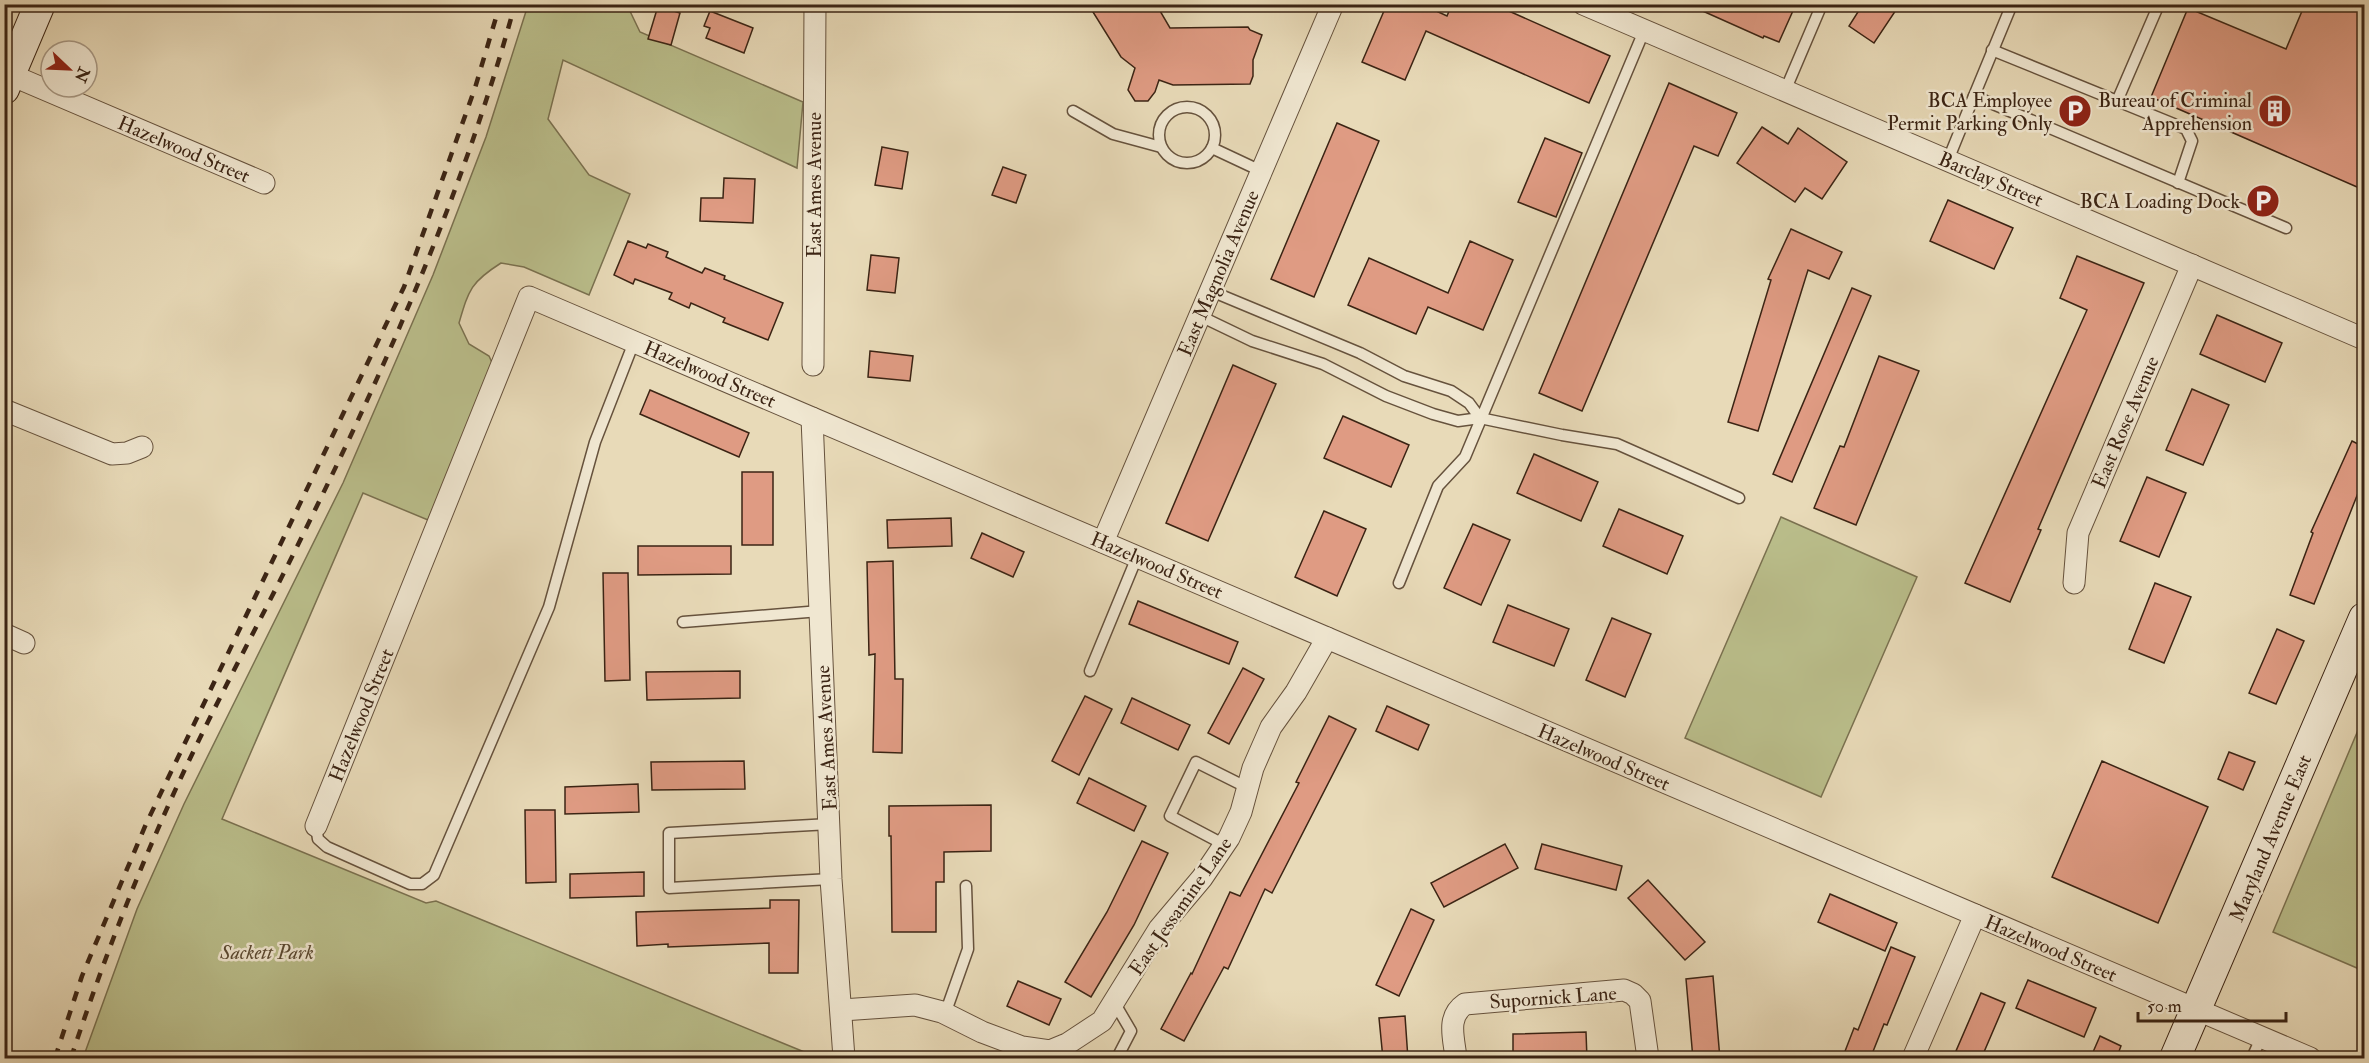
<svg xmlns="http://www.w3.org/2000/svg" width="2369" height="1063" font-family="'IM FELL Double Pica',serif">
<rect width="100%" height="100%" fill="#e8dab8"/>
<filter id="stains"><feTurbulence type="fractalNoise" baseFrequency=".00333" numOctaves="4"/><feColorMatrix values="0 0 0 0 .2 0 0 0 0 .09 0 0 0 0 .02 0 0 0 .5 -.17"/></filter>
<radialGradient id="worn" r=".72"><stop offset=".6" stop-color="#630" stop-opacity="0"/><stop offset="1" stop-color="#630" stop-opacity=".3"/></radialGradient>
<g fill="#babe8b" stroke="#7a7150" stroke-width="1.5">
<path d="M528 5H627L640 32 803 102 797 168 563 60 548 119 589 175 630 194 589 295 524 267 501 263C471 282 469 289 459 323L469 344 489 356 494 367 428 520 363 493 222 819 426 903 436 901 819 1058H83L137 909 184 804 343 483 433 275 486 137Z"/>
<path d="M1781 517 1917 577 1821 797 1685 738Z"/>
<path d="M2364 716V971L2273 932Z"/>
</g>
<g fill="#df9b83" stroke="#3b2414" stroke-width="1.5">
<path d="M1088 4H1156L1170 28 1248 27 1250 30 1262 35 1253 60V76L1250 84 1173 85 1159 80 1155 92 1148 101H1135L1128 90 1135 68 1121 57Z"/>
<path d="M1387 4H1421L1447 16 1452 4H1493L1610 56 1589 103 1426 31 1405 80 1362 62Z"/>
<path d="M1687 4H1796L1779 42 1764 36 1763 38Z"/>
<path d="M1863 4H1900L1874 43 1849 26Z"/>
<path d="M2305 4H2364V190L2151 97 2188 8 2286 49Z"/>
<path d="M658 6 680 13 671 45 648 39Z"/>
<path d="M710 11 753 28 744 53 706 38 710 28 704 26Z"/>
<path d="M1669 83 1737 113 1718 156 1694 146 1582 411 1539 393Z"/>
<path d="M1337 123 1379 141 1314 297 1271 279Z"/>
<path d="M1762 127 1788 144 1798 128 1847 162 1822 199 1805 188 1795 202 1737 163Z"/>
<path d="M1545 138 1582 153 1556 217 1518 202Z"/>
<path d="M882 147 908 152 902 189 875 185Z"/>
<path d="M1003 167 1026 175 1016 203 992 195Z"/>
<path d="M724 178 755 179 753 223 700 221 701 198H723Z"/>
<path d="M1948 200 2013 228 1994 269 1930 241Z"/>
<path d="M1791 229 1842 252 1829 279 1808 270 1758 431 1728 422 1771 280 1768 279Z"/>
<path d="M628 241 646 248 648 244 668 252 666 257 702 273 705 268 725 276 724 279 783 303 768 340 723 322 725 318 691 303 689 308 669 299 672 293 635 279 633 284 614 275Z"/>
<path d="M1470 241 1513 260 1483 330 1428 307 1416 334 1348 305 1369 258 1448 293Z"/>
<path d="M871 255 899 258 895 293 867 290Z"/>
<path d="M2077 256 2144 283 2038 529 2041 530 2010 602 1965 583 2087 310 2060 298Z"/>
<path d="M1852 288 1871 296 1792 482 1773 474Z"/>
<path d="M2217 315 2282 343 2265 382 2200 354Z"/>
<path d="M870 351 913 356 910 381 868 377Z"/>
<path d="M1879 356 1919 371 1856 525 1814 508 1840 446 1844 447Z"/>
<path d="M1233 365 1276 384 1208 541 1166 523Z"/>
<path d="M2192 389 2229 405 2203 465 2166 450Z"/>
<path d="M650 390 749 433 739 457 640 414Z"/>
<path d="M1343 416 1409 445 1391 487 1324 458Z"/>
<path d="M2352 441 2364 447V478L2314 604 2290 595 2313 533 2311 532Z"/>
<path d="M1534 454 1598 482 1581 521 1517 493Z"/>
<rect x="742" y="472" width="31" height="73"/>
<path d="M2147 477 2186 493 2159 557 2120 541Z"/>
<path d="M1619 509 1683 536 1667 574 1603 546Z"/>
<path d="M1324 511 1366 529 1337 596 1295 577Z"/>
<path d="M951 518 952 546 888 548 887 520Z"/>
<path d="M1473 524 1510 540 1481 605 1444 588Z"/>
<path d="M982 533 1024 552 1013 577 971 558Z"/>
<path d="M638 546H731V574L638 575Z"/>
<path d="M893 561 895 679H903L902 753 873 752 875 654 869 655 867 562Z"/>
<path d="M603 573H628L630 680 605 681Z"/>
<path d="M2155 583 2191 597 2164 663 2129 649Z"/>
<path d="M1138 601 1238 642 1229 664 1129 624Z"/>
<path d="M1508 605 1569 629 1554 666 1493 642Z"/>
<path d="M1612 618 1651 634 1625 697 1586 680Z"/>
<path d="M2277 629 2304 641 2276 704 2249 693Z"/>
<path d="M1243 668 1264 679 1229 744 1208 733Z"/>
<path d="M740 671V698L647 700 646 672Z"/>
<path d="M1085 696 1112 709 1079 775 1052 761Z"/>
<path d="M1132 698 1190 725 1178 750 1121 723Z"/>
<path d="M1387 706 1429 725 1418 750 1376 731Z"/>
<path d="M1329 716 1356 729 1272 893 1265 889 1228 969 1224 967 1184 1041 1161 1029 1191 973 1192 974 1230 892 1240 896 1299 783 1296 782Z"/>
<path d="M2229 752 2255 762 2243 790 2218 779Z"/>
<path d="M744 761 745 789 652 790 651 762Z"/>
<path d="M2102 761 2208 807 2158 923 2052 877Z"/>
<path d="M1089 778 1146 806 1134 831 1077 803Z"/>
<path d="M638 784 639 812 565 814V787Z"/>
<path d="M991 805V851L944 852V882H936V932H892L891 836H889V806Z"/>
<path d="M525 810H555L556 882 526 883Z"/>
<path d="M1142 841 1168 853 1134 925 1091 997 1065 982 1107 912Z"/>
<path d="M1505 844 1518 868 1444 907 1431 883Z"/>
<path d="M1542 844 1622 866 1616 890 1535 869Z"/>
<path d="M644 872V896L570 898V874Z"/>
<path d="M1648 880 1705 942 1685 960 1628 898Z"/>
<path d="M1830 894 1897 923 1885 951 1818 922Z"/>
<path d="M770 900H799L798 973H769V943L668 947V944L637 946 636 912 770 908Z"/>
<path d="M1411 909 1434 920 1399 996 1376 985Z"/>
<path d="M1891 947 1915 957 1887 1025 1884 1024 1870 1059H1842L1854 1028 1858 1030Z"/>
<path d="M1713 976 1720 1059H1693L1686 979Z"/>
<path d="M2028 980 2096 1008 2084 1037 2016 1008Z"/>
<path d="M1018 981 1061 999 1049 1025 1007 1006Z"/>
<path d="M1981 993 2005 1003 1981 1059H1973L1956 1051Z"/>
<path d="M1405 1016 1408 1059H1383L1379 1018Z"/>
<path d="M1586 1032 1587 1059H1513V1034Z"/>
<path d="M2100 1036 2121 1046 2116 1059H2090Z"/>
</g>
<g fill="none" stroke-linecap="round" stroke-linejoin="round">
<defs>
<g id="lane">
<path d="M2012 4 1974 96 2286 228"/>
<path d="M1992 50 2186 129 2192 141 2178 183"/>
<path d="M1785 91 1822 4"/>
<path d="M2118 99 2159 4"/>
<circle cx="1187" cy="135" r="28"/>
<path d="M1073 111 1113 134 1161 147"/>
<path d="M1212 148 1261 171"/>
<path d="M1948 160 1974 96"/>
<path d="M1211 291 1360 353 1404 376 1451 391 1469 403 1480 418"/>
<path d="M1200 316 1252 341 1323 364 1386 396 1433 414 1458 421 1480 418 1562 435 1617 444 1739 498"/>
<path d="M1399 583 1438 486 1465 457 1644 31"/>
<path d="M683 622 820 611"/>
<path d="M1090 671 1137 557"/>
<path d="M830 824 669 833V888L831 879"/>
<path d="M316 826 318 839 327 847 410 884H422L434 875 549 607 595 442 634 342"/>
<path d="M1225 845 1170 816 1196 762 1248 788"/>
<path d="M1114 1002 1131 1031 1117 1058"/>
<path d="M945 1014 968 949 966 886"/>
<path d="M1050 1051 1066 1058"/>
<path d="M2252 1058 2261 1038"/>
</g>
<g id="street">
<path d="M1583 4 2364 339"/>
<path d="M4 72 264 183"/>
<path d="M813 365 815 4"/>
<path d="M4 410 112 454 127 453 142 447"/>
<path d="M812 418 831 879 844 1058"/>
<path d="M1103 542 1333 4"/>
<path d="M2074 583 2078 533 2192 265"/>
<path d="M4 634 24 643"/>
<path d="M316 826 529 297 2310 1058"/>
<path d="M842 1010 915 1005 942 1012 982 1032 1022 1047 1050 1051 1067 1044 1102 1021 1159 929 1202 878 1229 838 1241 812 1253 768 1271 727 1296 692 1327 638"/>
<path d="M1456 1058C1454 1038 1446 1017 1465 1004L1624 990 1633 994 1640 1001 1648 1058"/>
<path d="M1913 1058 1975 915"/>
</g>
<g id="secondary">
<path d="M4 89 40 4"/>
<path d="M2175 1058 2364 618"/>
</g>
</defs>
<use href="#lane" stroke="#66523d" stroke-width="13"/>
<use href="#street" stroke="#66523d" stroke-width="23"/>
<use href="#secondary" stroke="#3b2414" stroke-width="32"/>
<use href="#lane" stroke="#f0e7d1" stroke-width="10"/>
<use href="#street" stroke="#f0e7d1" stroke-width="21"/>
<use href="#secondary" stroke="#f0e7d1" stroke-width="30"/>
<g stroke="#3b2414" stroke-width="4.5" stroke-dasharray="10 10" stroke-linecap="butt">
<path d="M55 1058 82 976 146 824 404 287 475 88 500 4"/>
<path d="M71 1058C97 979 127 899 161 822 207 716 264 616 314 512 394 349 467 180 515 4"/>
</g>
</g>
<defs>
<symbol id="parking-disc" viewBox="-11 -11 22 22"><circle r="9.5" fill="#8f2418" stroke="#f0e7d1"/><path d="M-3.5-5.5H1a3.5 3.5 0 0 1 0 7H-1V5.5H-3.5ZM-1-3.4V-.6H.8a1.4 1.4 0 0 0 0-2.8Z" fill="#fff"/></symbol>
<symbol id="building-disc" viewBox="-11 -11 22 22"><circle r="9.5" fill="#8f2418" stroke="#f0e7d1"/><path d="M-4-6H4V6H1V3H-1V6H-4ZM-2.5-4.3h1.7v1.8h-1.7ZM.8-4.3h1.7v1.8H.8ZM-2.5-1h1.7V.8h-1.7ZM.8-1h1.7V.8H.8Z" fill="#fff"/></symbol>
</defs>
<g fill-rule="evenodd">
<use href="#parking-disc" x="2056" y="92" width="38" height="38"/>
<use href="#building-disc" x="2256" y="92" width="38" height="38"/>
<use href="#parking-disc" x="2244" y="182" width="38" height="38"/>
</g>
<g text-anchor="middle" stroke-width="5" stroke-linejoin="round" paint-order="stroke">
<g font-size="20" fill="#3b2414" stroke="#f0e7d1" text-anchor="end">
<text x="2052" y="107">BCA Employee<tspan x="2052" dy="23">Permit Parking Only</tspan></text>
<text x="2252" y="107">Bureau of Criminal<tspan x="2252" dy="23">Apprehension</tspan></text>
<text x="2240" y="208">BCA Loading Dock</text>
</g>
<g font-size="20" fill="#3b2414" stroke="#f0e7d1">
<text transform="translate(184 149) rotate(23)" y="7">Hazelwood Street</text>
<text transform="translate(1991 179) rotate(23)" y="7">Barclay Street</text>
<text transform="translate(814 185) rotate(-90)" y="7">East Ames Avenue</text>
<text transform="translate(1218 273) rotate(-67)" y="7">East Magnolia Avenue</text>
<text transform="translate(710 374) rotate(23)" y="7">Hazelwood Street</text>
<text transform="translate(2125 422) rotate(-67)" y="7">East Rose Avenue</text>
<text transform="translate(1157 565) rotate(23)" y="7">Hazelwood Street</text>
<text transform="translate(361 715) rotate(-68)" y="7">Hazelwood Street</text>
<text transform="translate(826 738) rotate(-93)" y="7">East Ames Avenue</text>
<text transform="translate(1604 757) rotate(23)" y="7">Hazelwood Street</text>
<text transform="translate(2270 838) rotate(-67)" y="7">Maryland Avenue East</text>
<text transform="translate(1180 906) rotate(-55)" y="7">East Jessamine Lane</text>
<text transform="translate(2051 948) rotate(23)" y="7">Hazelwood Street</text>
<text transform="translate(1553 997) rotate(-4)" y="7">Supornick Lane</text>
</g>
<g font-size="20" font-style="italic" fill="#5b4a32" stroke="#f0e7d1">
<text x="267" y="959">Sackett Park</text>
</g>
</g>
<rect width="2369" height="1063" fill="none" stroke="#e8dab8" stroke-width="24"/>
<rect x="6" y="6" width="2357" height="1051" fill="none" stroke="#3b2414" stroke-width="3"/>
<rect x="12" y="12" width="2345" height="1039" fill="none" stroke="#3b2414" stroke-width="1.5"/>
<g transform="translate(69 69) rotate(113)"><circle r="28" fill="#f0e7d1" stroke="#a89985" stroke-width="1.5"/>
<path d="M0-4.5L10 22L0 15L-10 22Z" fill="#8f2418"/>
<text y="-9" font-size="16" font-weight="bold" text-anchor="middle" fill="#3b2414">N</text>
</g>
<path d="M2138 1012v9h148v-9" fill="none" stroke="#3b2414" stroke-width="3"/>
<text x="2147" y="1012" font-size="18" fill="#3b2414" stroke="#f0e7d1" stroke-width="4.5" paint-order="stroke">50 m</text>
<rect width="100%" height="100%" filter="url(#stains)"/>
<rect width="100%" height="100%" fill="url(#worn)"/>
</svg>
